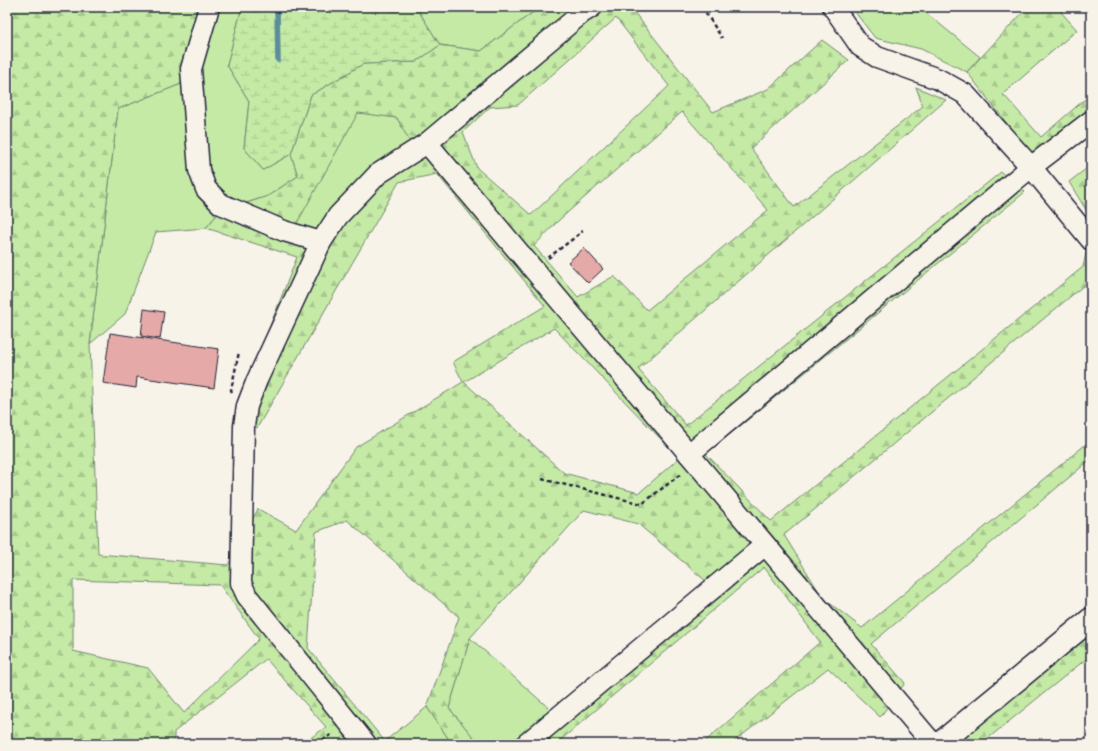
<svg xmlns="http://www.w3.org/2000/svg" width="1098" height="751" font-family="Itim,sans-serif">
<defs>
<pattern id="forest-firs" width="22" height="20" patternUnits="userSpaceOnUse"><rect width="22" height="20" fill="#c4eaa5"/><path d="M5 1l3.5 6h-7zM16 11l3.5 6h-7z" fill="#a8c88f"/></pattern>
<pattern id="wetland-marsh" width="20" height="14" patternUnits="userSpaceOnUse"><rect width="20" height="14" fill="#c4eaa5"/><path d="M1 5h8M5 5V1M11 12h8M15 12V8" fill="none" stroke="#a8c88f"/></pattern>
</defs>
<rect width="100%" height="100%" fill="#f7f3e8"/>
<filter id="ink" filterUnits="userSpaceOnUse"><feTurbulence type="fractalNoise" baseFrequency=".025" numOctaves="2"/><feDisplacementMap in="SourceGraphic" scale="8" xChannelSelector="R" yChannelSelector="G"/><feConvolveMatrix kernelMatrix="1 2 1 2 8 2 1 2 1" color-interpolation-filters="sRGB"/></filter>
<g filter="url(#ink)">
<g fill="#c4eaa5" stroke="#738670">
<path d="M204 7H242L227 65 249 101 244 148 263 170 291 154 298 176 268 196 219 212 206 228 156 232 125 314 90 344 118 109 181 84Z"/>
<path d="M416 7H540L481 51 440 45Z"/>
<path d="M851 7H889L925 12 980 57 967 72 921 49 875 38Z"/>
<path d="M358 112 397 118 411 142 320 232 295 225Z"/>
<path d="M470 638 551 710 510 744H479L449 708Z"/>
<path d="M427 707 452 744H387L385 741Z"/>
</g>
<g fill="url(#forest-firs)" stroke="#738670" fill-rule="evenodd">
<path d="M7 7H204L181 84 118 109 90 344 98 554 228 565 258 509 296 530 356 447 463 382 453 362 545 306 437 174 399 182 257 428 237 410 297 257 206 228 219 212 268 196 298 176 291 154 311 95 363 64 416 62 440 45 481 51 540 7H630L713 112 768 89 822 40 849 60 751 148 794 207 923 106 916 87 946 100 638 369 686 425 1001 172 1025 192 706 454 771 521 1083 267 1091 231V283L1089 281 784 535 823 598 862 628 1091 440V459L871 644 905 683 880 717 828 668 731 744H702L820 642 764 567 556 744H510L707 582 638 524 584 510 470 638 449 708 479 744H452L427 707 459 617 347 520 316 532 308 648 387 744H302L326 727 266 659 174 732V744H7ZM616 18 669 86 531 215 477 168 463 132 490 107 518 105ZM682 112 768 210 647 310 614 276 578 297 534 246 559 220ZM358 113 397 118 410 142 320 232 296 225ZM554 328 679 458 639 493 564 473 464 382ZM73 580 220 585 259 639 184 713 148 668 73 651Z"/>
<path d="M897 7H930L925 12 896 9Z"/>
<path d="M1028 7H1066L1061 12 1077 30 1003 94 1041 137 1084 100 1091 98V130L1032 156 967 72Z"/>
<path d="M1091 165V218L1069 182Z"/>
<path d="M1091 628V655L981 744H966L957 734Z"/>
</g>
<path fill="url(#wetland-marsh)" stroke="#738670" d="M242 7H416L440 45 416 62 363 64 311 95 291 154 263 170 244 148 249 101 227 65Z"/>
<g fill="none" stroke-linecap="round" stroke-linejoin="round">
<path stroke="#5c8d9b" stroke-width="5.5" d="M277 7 278 60"/>
</g>
<g fill="#e5aaa7" stroke="#22223b">
<path d="M584 248 603 269 588 283 568 262Z"/>
<path d="M144 309 164 312 160 339 141 336Z"/>
<path d="M110 333 219 349 214 388 137 377 136 388 103 383Z"/>
</g>
<g fill="none" stroke-linecap="round" stroke-linejoin="round">
<defs>
<g id="street">
<path d="M209 7 191 69 199 170 206 189 221 204 284 231 321 242"/>
<path d="M833 7 860 46 877 57 938 79 965 94 1031 167 1091 240"/>
<path d="M427 143 933 744"/>
<path d="M689 454 1031 167 1091 121"/>
<path d="M366 744 247 596 241 583 244 426 247 406 257 380 321 242 338 216 378 174 427 143 582 13 592 7"/>
<path d="M526 744 765 545"/>
</g>
<path id="secondary" d="M939 744 1091 619"/>
</defs>
<use href="#street" stroke="#22223b" stroke-width="23"/>
<use href="#secondary" stroke="#22223b" stroke-width="25"/>
<g stroke="#22223b" stroke-width="2.5" stroke-dasharray="4 3" stroke-linecap="butt">
<path d="M702 7 722 38"/>
<path d="M548 258 583 231"/>
<path d="M232 392 231 390 239 352"/>
<path d="M542 479 642 504 682 473"/>
<path d="M316 744 334 733"/>
</g>
<use href="#street" stroke="#f7f3e8" stroke-width="20"/>
<use href="#secondary" stroke="#f7f3e8" stroke-width="22"/>
</g>
</g>
<rect width="1098" height="751" fill="none" stroke="#f7f3e8" stroke-width="24"/>
<rect x="12" y="12" width="1074" height="727" fill="none" stroke="#22223b" stroke-width="1.5" filter="url(#ink)"/>
</svg>
